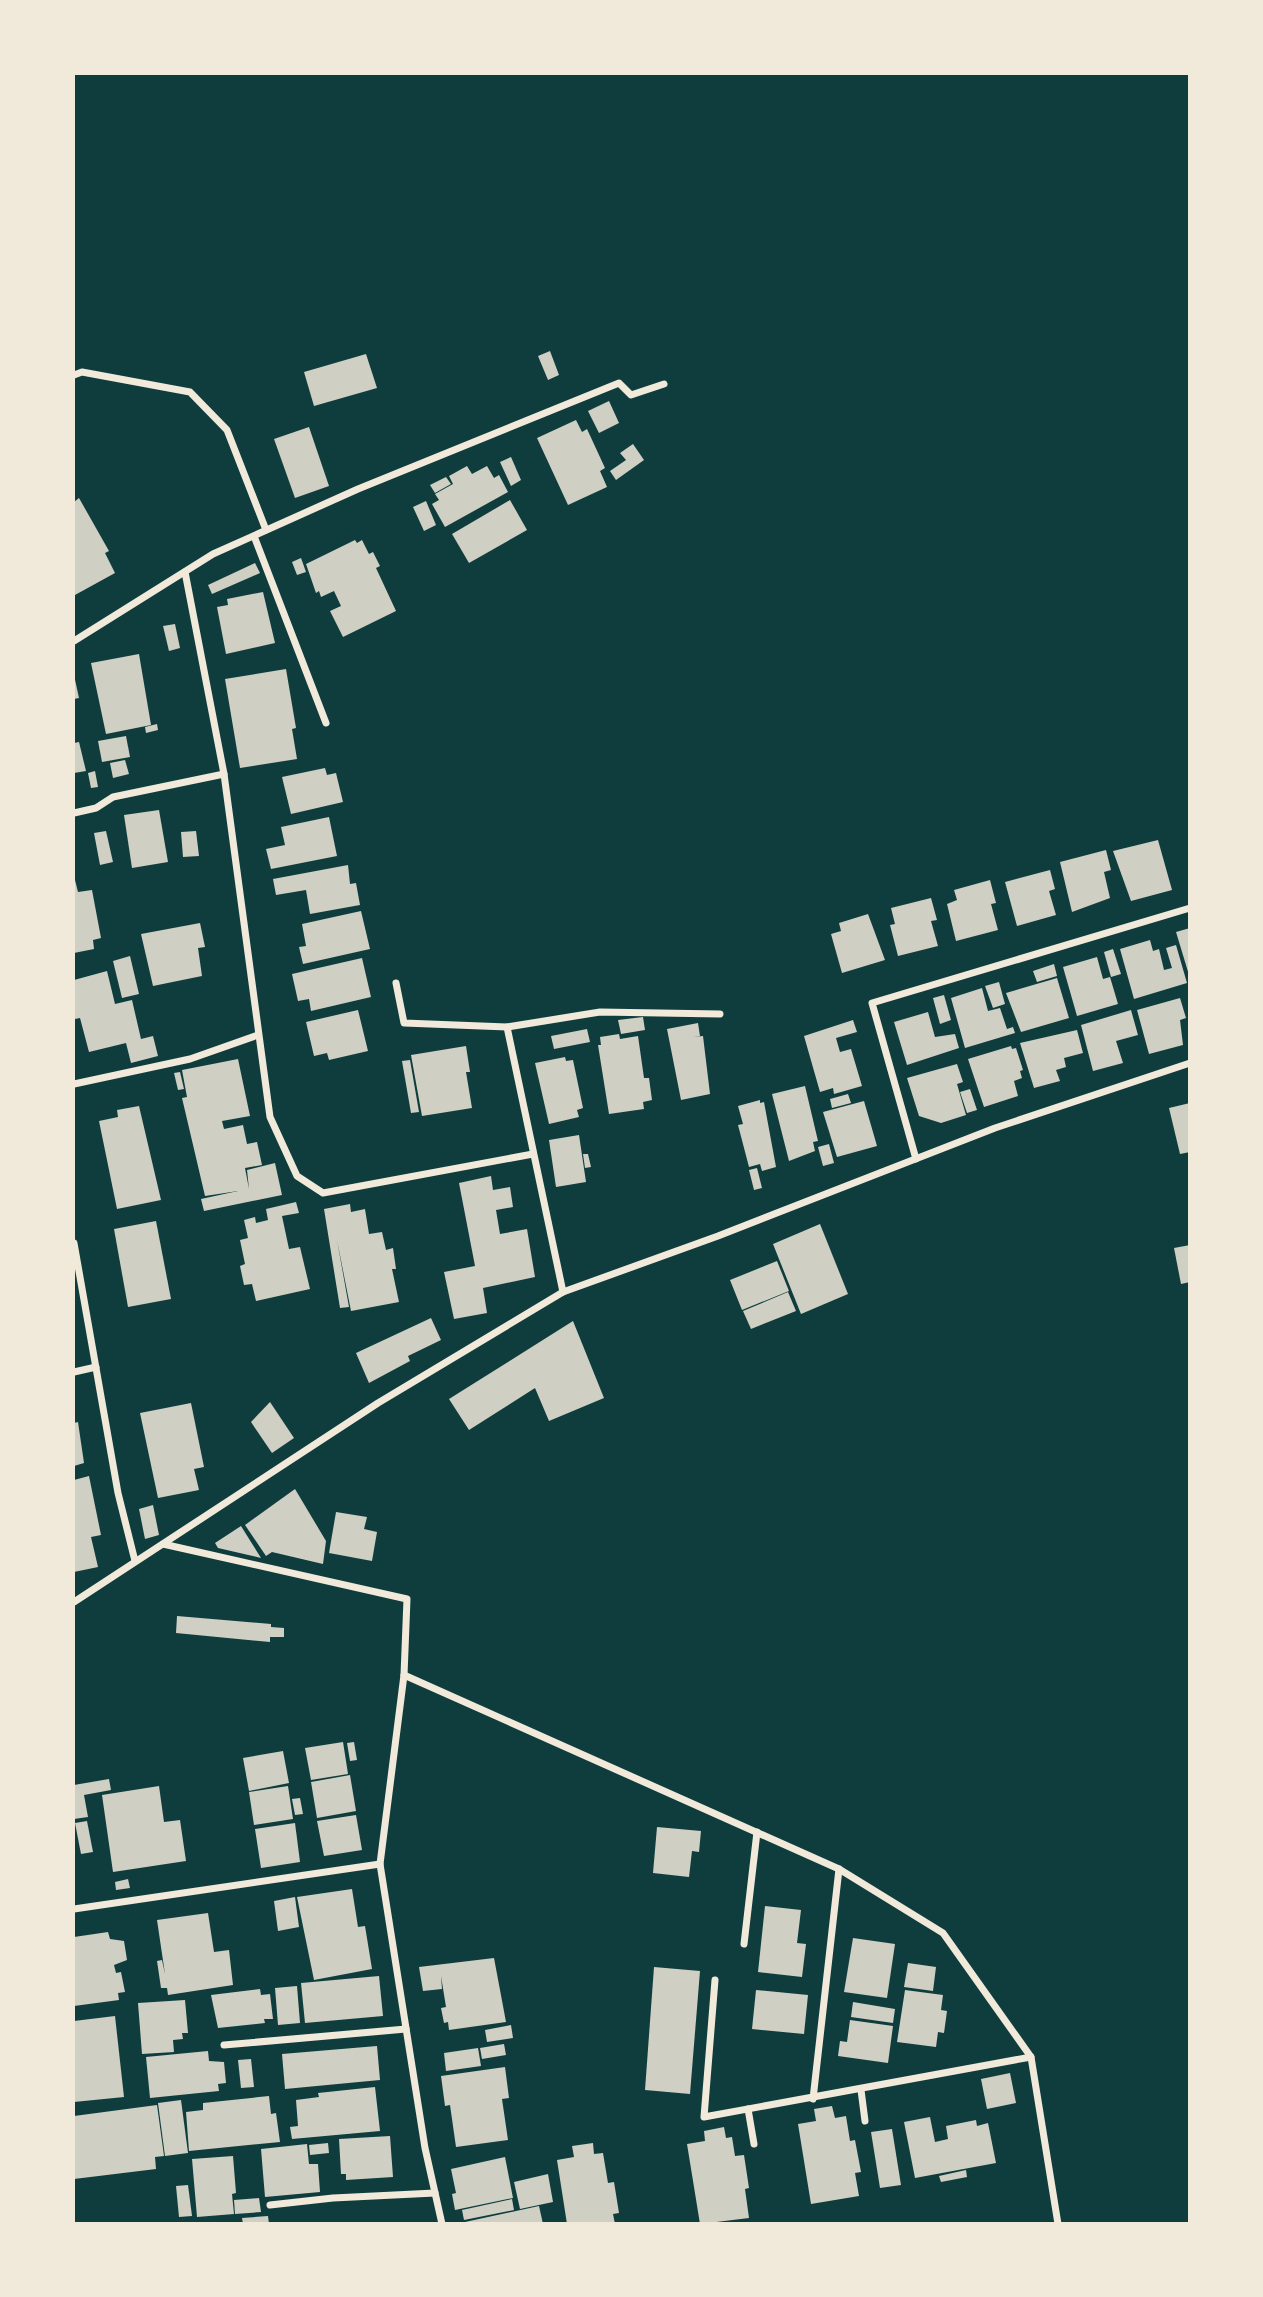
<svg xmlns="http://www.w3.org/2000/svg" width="1263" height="2297" font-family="'Archivo Narrow',sans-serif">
<rect width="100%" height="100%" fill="#0f3d3e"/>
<g fill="#cfcfc3">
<path d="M550 351 559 375 548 380 538 356Z"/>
<path d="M366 354 377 388 314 406 304 372Z"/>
<path d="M609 401 619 423 599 433 588 411Z"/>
<path d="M576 420 582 432 587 429 605 468 600 471 607 487 568 505 537 438Z"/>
<path d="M309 427 329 486 295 498 274 439Z"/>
<path d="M633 444 644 460 616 480 610 471 626 460 620 453Z"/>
<path d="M511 457 521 480 511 486 500 462Z"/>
<path d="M467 466 472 474 487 466 494 478 499 475 508 492 445 527 432 504 439 500 435 494 453 484 449 476Z"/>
<path d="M446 477 451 484 435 493 430 485Z"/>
<path d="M79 498 109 551 105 553 115 573 75 595 74 502Z"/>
<path d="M510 500 527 530 469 563 452 534Z"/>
<path d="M426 501 436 525 424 531 413 507Z"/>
<path d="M355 540 357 543 362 540 369 554 373 552 380 566 376 568 396 611 343 637 330 611 341 606 334 591 321 597 319 591 316 593 306 564Z"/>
<path d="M301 558 306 572 297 575 292 562Z"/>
<path d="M255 563 260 573 212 594 208 585Z"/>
<path d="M263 592 275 643 226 654 217 607 228 605 227 599Z"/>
<path d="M175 624 180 648 169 651 163 626Z"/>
<path d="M139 654 151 725 106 734 91 663Z"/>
<path d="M286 669 296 728 292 729 297 759 240 768 225 679Z"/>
<path d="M74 675 79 698 74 699Z"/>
<path d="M157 724 158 730 146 733 145 727Z"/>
<path d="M126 736 130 757 102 762 98 741Z"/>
<path d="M79 742 86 771 74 773V743Z"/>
<path d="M125 760 129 774 113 778 110 763Z"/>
<path d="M325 768 327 775 336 773 343 802 291 814 282 777Z"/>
<path d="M95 771 98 787 91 788 88 773Z"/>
<path d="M159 810 168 862 132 868 124 815Z"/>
<path d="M329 817 337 856 271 869 266 849 285 845 281 827Z"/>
<path d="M106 831 113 862 100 865 94 833Z"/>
<path d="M196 831 199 856 183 857 181 832Z"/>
<path d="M1158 840 1172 890 1131 901 1113 851Z"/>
<path d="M1106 850 1111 870 1104 872 1110 898 1072 912 1060 862Z"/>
<path d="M348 865 350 884 356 883 360 905 310 914 306 890 276 895 273 879Z"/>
<path d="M1050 870 1055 889 1049 891 1056 915 1017 926 1005 882Z"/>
<path d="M74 876 78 892 92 890 101 938 93 940 94 949 74 953Z"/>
<path d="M990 880 996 903 991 904 998 930 956 941 947 904 957 900 954 890Z"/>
<path d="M931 898 937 920 931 921 938 946 898 956 890 925 895 924 891 908Z"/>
<path d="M361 911 370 949 303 964 299 947 306 946 302 924Z"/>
<path d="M868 914 885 960 842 973 831 934 841 931 839 923Z"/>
<path d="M200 923 205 947 198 948 202 976 153 986 141 934Z"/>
<path d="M1190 928V975H1189L1176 932Z"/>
<path d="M1150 940 1153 951 1159 949 1164 970 1172 968 1166 948 1176 945 1187 983 1134 999 1120 949Z"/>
<path d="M1113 949 1121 974 1111 977 1104 952Z"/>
<path d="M130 956 139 994 122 998 113 961Z"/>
<path d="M1097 957 1103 979 1110 977 1118 1004 1077 1016 1063 967Z"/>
<path d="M362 958 371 997 311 1011 309 999 298 1001 292 974Z"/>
<path d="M1054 964 1057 976 1037 982 1033 971Z"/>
<path d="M107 971 115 1004 132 1000 141 1039 153 1036 158 1056 131 1063 126 1043 89 1052 80 1018 75 1019 74 1013V980Z"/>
<path d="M1057 978 1069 1018 1021 1032 1006 993Z"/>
<path d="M999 982 1005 1004 993 1008 985 986Z"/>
<path d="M982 988 988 1011 1000 1008 1007 1029 1013 1027 1015 1033 965 1048 951 998Z"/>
<path d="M944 995 951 1020 940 1024 933 998Z"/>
<path d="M1180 998 1186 1018 1180 1020 1183 1045 1149 1054 1137 1010Z"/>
<path d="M358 1010 368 1051 329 1060 327 1053 314 1056 306 1022Z"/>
<path d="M1131 1010 1138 1035 1116 1041 1123 1063 1093 1071 1081 1025Z"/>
<path d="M928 1012 935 1037 955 1034 959 1048 907 1065 894 1022Z"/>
<path d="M643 1017 645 1030 621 1034 618 1020Z"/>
<path d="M853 1020 857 1032 836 1038 840 1052 851 1049 862 1086 834 1094 833 1088 820 1092 804 1036Z"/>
<path d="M698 1023 700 1036 693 1037 703 1036 710 1094 681 1100 667 1029Z"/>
<path d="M587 1029 590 1042 554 1049 551 1036Z"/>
<path d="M1077 1030 1083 1053 1064 1058 1066 1067 1056 1070 1060 1081 1034 1088 1020 1043Z"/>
<path d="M619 1034 620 1039 638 1036 644 1078H649L652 1100 643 1102 644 1109 609 1114 598 1045H601L600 1037Z"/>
<path d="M466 1046 470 1072H466L472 1108 422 1116 411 1055Z"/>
<path d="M1011 1046 1012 1049 1016 1048 1023 1070 1020 1071 1022 1078 1014 1081 1018 1096 984 1107 968 1059Z"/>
<path d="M565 1057 566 1061 573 1060 583 1108 577 1110 579 1117 549 1124 535 1063Z"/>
<path d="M238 1059 250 1116 222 1121 224 1129 243 1125 247 1144 257 1142 262 1165 245 1168 249 1189 247 1170 275 1163 282 1195 204 1211 201 1199 238 1191 205 1196 182 1098 187 1097 182 1070Z"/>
<path d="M410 1060 419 1112 411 1113 402 1061Z"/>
<path d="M957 1064 963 1082 957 1084 966 1115 941 1123 919 1116 907 1078Z"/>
<path d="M180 1072 184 1089 178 1090 174 1073Z"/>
<path d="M805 1086 818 1141 813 1142 815 1151 789 1161 772 1094Z"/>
<path d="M970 1089 977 1110 967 1113 960 1092Z"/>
<path d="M848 1094 851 1103 832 1108 830 1099Z"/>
<path d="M760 1100V1103L764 1102 776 1167 762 1171 760 1164 749 1167 738 1125 743 1124 738 1106Z"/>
<path d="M864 1101 877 1146 837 1157 823 1112Z"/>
<path d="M1190 1103V1152L1180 1154 1169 1108Z"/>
<path d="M139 1106 161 1200 117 1209 99 1121 118 1117 117 1110Z"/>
<path d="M579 1135 586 1182 556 1187 549 1140Z"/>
<path d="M829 1144 834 1163 823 1166 818 1147Z"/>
<path d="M583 1154H588L591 1167 585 1168Z"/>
<path d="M757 1168 762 1188 754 1190 749 1170Z"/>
<path d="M491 1176 493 1190 510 1187 513 1207 496 1210 500 1234 527 1229 535 1277 483 1288 487 1313 454 1319 444 1272 475 1266 459 1183Z"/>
<path d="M296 1202 299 1213 282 1216 289 1249 300 1247 310 1289 256 1301 252 1284 244 1285 240 1266 245 1264 240 1240 248 1238 244 1220 255 1217 256 1223 268 1220 266 1209Z"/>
<path d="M350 1204 351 1212 365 1209 369 1234 382 1232 386 1250 393 1248 396 1269H392L399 1302 351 1311 337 1240 349 1307 340 1308 324 1209Z"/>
<path d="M156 1221 171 1299 128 1307 114 1229Z"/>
<path d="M820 1224 848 1294 801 1314 773 1244Z"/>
<path d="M1190 1245V1282L1181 1284 1174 1248Z"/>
<path d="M777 1261 789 1291 742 1310 730 1280Z"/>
<path d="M788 1292 796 1311 751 1329 743 1311Z"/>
<path d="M431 1318 441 1340 408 1356 410 1361 369 1383 356 1353Z"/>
<path d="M573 1321 604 1398 549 1421 535 1388 469 1430 449 1399Z"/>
<path d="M270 1402 294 1438 272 1453 251 1422Z"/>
<path d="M191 1403 204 1467 194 1469 199 1490 158 1498 140 1413Z"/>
<path d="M78 1422 84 1463 74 1466V1423Z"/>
<path d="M89 1476 101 1535 91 1537 98 1567 74 1572V1480Z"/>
<path d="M295 1489 326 1541 323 1564 272 1552 266 1556 245 1525Z"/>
<path d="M153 1505 159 1535 145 1539 139 1509Z"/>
<path d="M336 1512 367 1517 364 1529 377 1532 372 1561 329 1553Z"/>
<path d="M241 1526 261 1558 218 1548 215 1543Z"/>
<path d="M177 1616 271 1624V1627L284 1628V1637H270V1642L176 1633Z"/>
<path d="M343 1742 348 1774 311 1780 305 1748Z"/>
<path d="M354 1742 357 1760 350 1761 347 1743Z"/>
<path d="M283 1751 289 1783 249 1791 243 1758Z"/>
<path d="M350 1775 356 1811 317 1818 311 1782Z"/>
<path d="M109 1779 111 1790 84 1795 88 1817 74 1819V1785Z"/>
<path d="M159 1786 164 1822 180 1820 186 1861 113 1872 102 1795Z"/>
<path d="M288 1786 293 1819 254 1825 249 1792Z"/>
<path d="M300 1798 303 1814 295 1815 292 1799Z"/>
<path d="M356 1815 362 1850 324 1856 317 1821Z"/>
<path d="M87 1821 93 1852 81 1854 75 1823Z"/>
<path d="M295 1823 300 1862 261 1868 255 1829Z"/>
<path d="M657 1827 701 1831 699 1852 692 1851 689 1877 653 1873Z"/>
<path d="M128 1879 130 1888 116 1890 115 1882Z"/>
<path d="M352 1889 358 1927 365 1926 372 1969 314 1980 297 1897Z"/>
<path d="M295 1897 299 1927 278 1931 274 1901Z"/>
<path d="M765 1906 801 1910 797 1943 806 1944 802 1977 758 1972Z"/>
<path d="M208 1913 214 1952 229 1950 233 1985 168 1995 167 1988H161L157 1961 162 1960 165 1974 157 1920Z"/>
<path d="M108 1932 110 1939 124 1941 127 1960 114 1965 116 1973 121 1972 125 1992 118 1993 119 2000 74 2006V1937Z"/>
<path d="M853 1938 895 1944 887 1998 844 1992Z"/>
<path d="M494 1958 506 2022 449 2030 448 2022 444 2023 441 2008 446 2007 441 1976 442 1989 423 1991 419 1967Z"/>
<path d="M908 1963 936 1967 933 1991 904 1987Z"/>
<path d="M654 1967 700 1971 690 2094 645 2090Z"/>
<path d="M379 1976 383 2016 305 2023 301 1983Z"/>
<path d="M297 1986 300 2023 278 2025 275 1988Z"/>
<path d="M260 1989 261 1995 270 1994 273 2019H264L265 2023 218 2028 211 1995Z"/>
<path d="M756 1990 808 1995 804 2034 752 2029Z"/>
<path d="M905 1990 943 1995 941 2010 947 2011 944 2033 938 2032 936 2047 897 2042Z"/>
<path d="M185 2000 188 2033H182L183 2039 173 2040 174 2052 142 2054 138 2003Z"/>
<path d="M853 2002 895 2009 893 2023 851 2017Z"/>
<path d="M115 2016 124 2097 74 2102V2021Z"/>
<path d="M850 2020 893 2026 888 2063 838 2056 840 2041 847 2042Z"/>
<path d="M511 2025 513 2038 487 2042 485 2030Z"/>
<path d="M504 2044 506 2055 482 2059 480 2048Z"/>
<path d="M377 2046 380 2080 285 2089 282 2054Z"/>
<path d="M478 2048 481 2066 446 2071 444 2053Z"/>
<path d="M208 2051 209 2061 224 2062 226 2083 218 2084 219 2091 150 2098 146 2057Z"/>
<path d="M251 2059 254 2087 241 2088 238 2060Z"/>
<path d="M505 2067 509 2098 502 2099 508 2140 456 2147 450 2105 445 2106 441 2076Z"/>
<path d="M1010 2073 1016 2103 987 2109 981 2079Z"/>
<path d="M375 2087 380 2131 292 2139 290 2127 298 2126 296 2100 319 2097 318 2093Z"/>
<path d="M269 2096 271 2114 276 2113 280 2142 189 2151 186 2112 203 2110V2103Z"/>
<path d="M181 2100 188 2153 165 2156 158 2103Z"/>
<path d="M157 2105 164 2156 155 2157 156 2169 74 2179V2116Z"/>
<path d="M832 2106 835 2118 846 2116 850 2141 855 2140 861 2172 855 2173 859 2196 811 2204 798 2124 816 2121 814 2109Z"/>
<path d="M930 2117 935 2142 948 2139 946 2126 976 2120 977 2126 988 2123 996 2163 915 2178 904 2122Z"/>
<path d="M724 2127 726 2138 732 2137 735 2156 744 2155 749 2188 745 2189 749 2218 700 2224 687 2144 705 2141 704 2131Z"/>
<path d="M892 2129 901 2185 880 2188 871 2132Z"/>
<path d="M390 2136 393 2177 346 2180V2174H341L339 2139Z"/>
<path d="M328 2143 329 2153 310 2155 309 2145Z"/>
<path d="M593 2143 594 2154 603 2153 608 2183 614 2182 619 2213 613 2214 615 2224H567L557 2160 574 2157 572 2146Z"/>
<path d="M307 2144 309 2164H318L320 2192 265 2197 261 2149Z"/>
<path d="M233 2156 236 2193 232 2194 234 2214 197 2217 192 2159Z"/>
<path d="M505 2157 513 2198 455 2210 452 2194 456 2193 451 2169Z"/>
<path d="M966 2170 967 2177 941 2182 939 2176Z"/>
<path d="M548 2174 553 2202 520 2209 514 2182Z"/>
<path d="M188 2185 192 2216 179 2217 176 2186Z"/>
<path d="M259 2198 261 2212 235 2214 234 2200Z"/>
<path d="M512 2199 514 2210 464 2220 462 2210Z"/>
<path d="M539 2206 543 2224H465V2222Z"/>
<path d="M268 2216 269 2224H243L242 2218Z"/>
</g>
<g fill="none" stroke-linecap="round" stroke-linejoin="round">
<g stroke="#f1e9da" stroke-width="7">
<path d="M74 375 82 372 190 392 227 430 266 530"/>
<path d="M254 536 326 723"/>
<path d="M185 572 224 774 270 1117 297 1176 323 1193 533 1154"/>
<path d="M74 641 213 554 358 489 619 383 631 395 664 384"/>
<path d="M74 813 96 808 113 797 224 774"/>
<path d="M396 983 404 1023 507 1027 600 1012 720 1014"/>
<path d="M507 1027 563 1292"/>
<path d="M74 1084 190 1059 258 1035"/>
<path d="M916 1159 872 1003 1190 908"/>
<path d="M74 1243 118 1493 135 1561"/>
<path d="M74 1372 96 1367"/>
<path d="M163 1544 407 1599 404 1675 380 1864 425 2148 442 2224"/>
<path d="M74 1602 378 1403 563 1292 718 1236 995 1128 1190 1063"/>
<path d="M404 1675 839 1869 943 1933 1031 2057 1058 2224"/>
<path d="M74 1909 380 1864"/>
<path d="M744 1944 757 1832"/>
<path d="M715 1980 704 2117 1031 2057"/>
<path d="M224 2045 406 2029"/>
<path d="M861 2090 865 2121"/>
<path d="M813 2099 839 1869"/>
<path d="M748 2109 754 2144"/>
<path d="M270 2205 333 2198 435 2193"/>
</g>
</g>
<rect width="1263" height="2297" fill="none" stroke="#f1e9da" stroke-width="150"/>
</svg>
